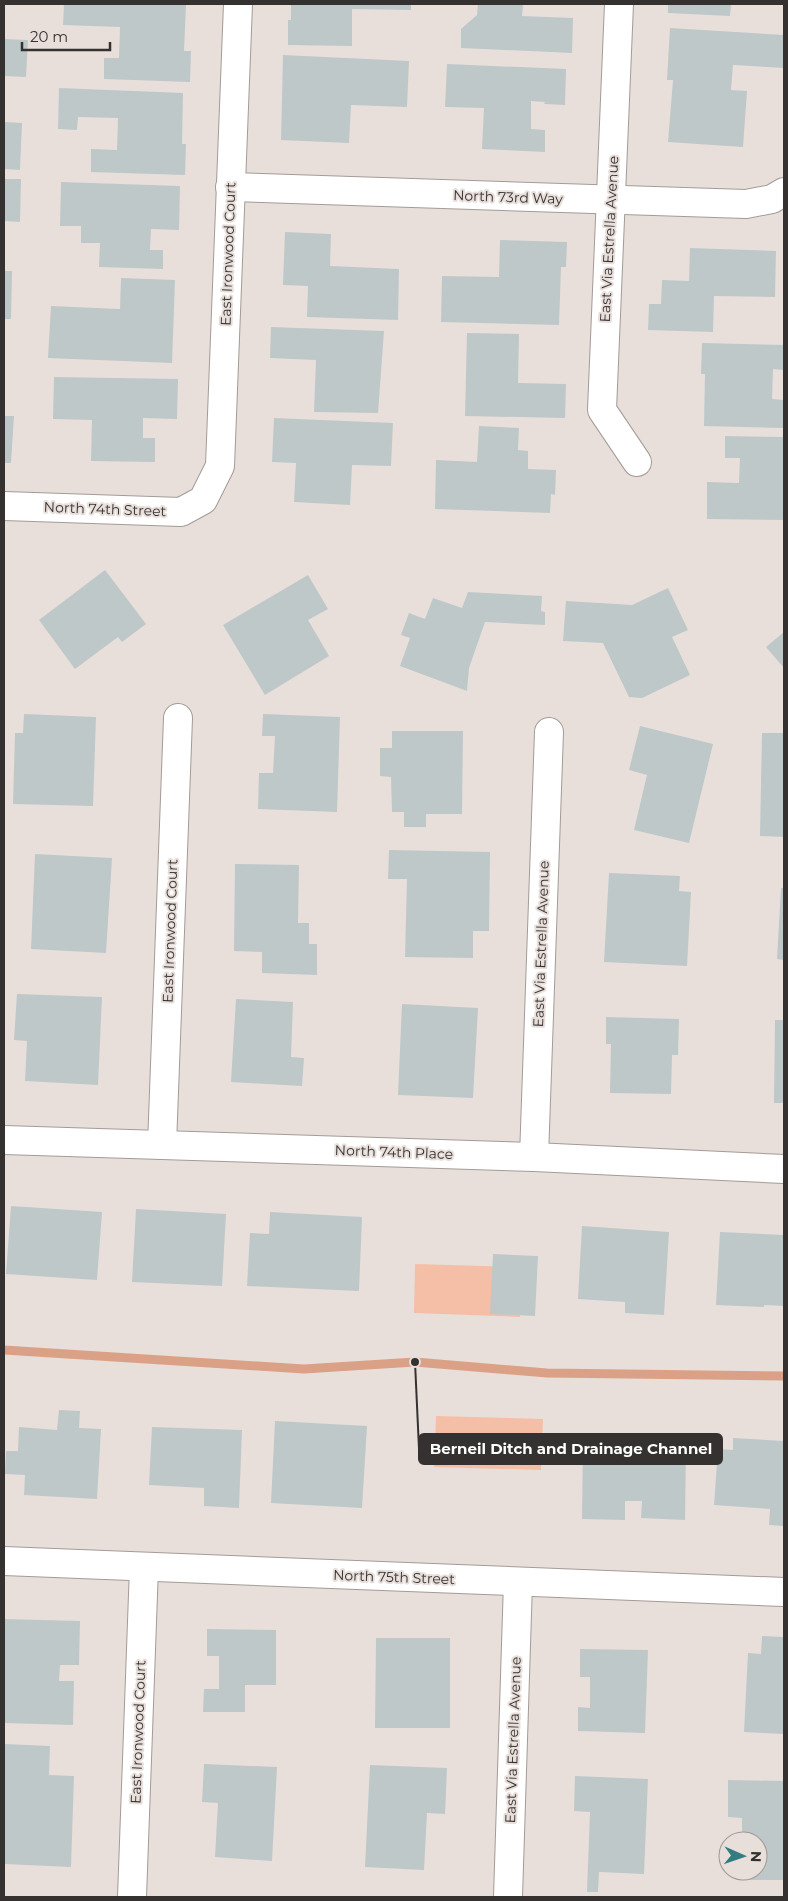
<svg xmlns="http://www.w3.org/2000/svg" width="788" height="1901" font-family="Montserrat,sans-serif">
<rect width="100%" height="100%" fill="#e8dfdb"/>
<g fill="#f5bfa7">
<path d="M415 1264 521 1267 520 1317 414 1313Z"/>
<path d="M436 1416 543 1419 541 1470 434 1467Z"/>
</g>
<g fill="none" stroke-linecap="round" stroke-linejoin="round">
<path stroke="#dba186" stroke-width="9" d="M4 1350 304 1369 415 1362 547 1373 784 1376"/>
</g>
<g fill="#bec8c9">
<path d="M64 4H186L184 51H191L190 82 104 79V58H119L120 27 63 25Z"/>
<path d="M291 4H411V10L352 9V46L288 45V20H291Z"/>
<path d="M478 4H523L522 16 573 18 572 53 461 48V29L477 15Z"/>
<path d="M668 4H731L730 16 668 13Z"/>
<path d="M670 28 784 35V68L733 65 731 90 747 91 743 147 668 142 673 80H667Z"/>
<path d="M4 39 28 40 26 77 4 76Z"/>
<path d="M283 55 409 61 407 107 351 105 349 143 281 140Z"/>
<path d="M447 64 566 69 565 105 544 104 545 102 531 101V129L545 130V152L482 149 484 108 445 107Z"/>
<path d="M59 88 183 93 182 144H186L185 175 91 172V149L117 150 118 118 78 117 77 130 58 129Z"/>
<path d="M4 122 22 123 20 170 4 169Z"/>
<path d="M4 179H21L20 222 4 221Z"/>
<path d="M61 182 180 186 179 230 151 229 150 250H163V269L99 267 100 243H81V226H60Z"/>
<path d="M285 232 331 234 330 266 399 269 398 320 307 317 308 286 283 285Z"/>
<path d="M500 240 567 242 566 267H561L559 325 441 322 442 276 499 277Z"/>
<path d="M690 248 776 251 775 297 714 296 713 332 648 330 649 304H661L662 280 689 281Z"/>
<path d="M4 271H12L11 319H4Z"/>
<path d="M121 278 175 280 172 363 48 358 51 306 120 309Z"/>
<path d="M271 327 384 331 378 413 314 412 316 360 270 358Z"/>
<path d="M467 333 519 334 518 383 566 384 565 418 465 416Z"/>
<path d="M702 343 784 345V370L773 369 772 399 784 400V428L704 426 705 374H701Z"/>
<path d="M54 377 178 379 177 419 143 418V438H155V462L91 461 92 420 53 419Z"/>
<path d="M4 416H14L11 463H4Z"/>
<path d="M274 418 393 423 391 466 352 465 350 505 294 502 296 463 272 462Z"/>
<path d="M479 426 519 428 518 450 528 451V469L556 470 555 495 551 494 550 513 435 509 436 460 477 462Z"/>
<path d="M725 436 784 437V520L707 519V482L739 483 740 458H725Z"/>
<path d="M105 570 146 624 122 642 118 637 75 669 39 620Z"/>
<path d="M308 575 328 609 308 620 329 656 265 695 223 625Z"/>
<path d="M668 588 688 630 672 637 690 675 642 698 629 697 603 643 563 641 566 601 632 605Z"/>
<path d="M468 592 542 596 541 611 545 612V625L485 622 469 668 467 691 400 666 410 638 401 635 409 613 425 619 433 598 462 608Z"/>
<path d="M784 632V668L766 647Z"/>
<path d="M24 714 96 717 93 806 13 804 15 733H23Z"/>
<path d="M263 714 340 717 337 812 258 809 259 773H273L275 736H262Z"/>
<path d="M640 726 713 744 689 843 634 830 647 775 629 770Z"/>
<path d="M392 731H463L462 814H426V827H404V812H392L391 777 380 776V748H392Z"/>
<path d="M762 733H784V837L760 836Z"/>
<path d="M389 850 490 852 489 931H473V958L405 957 407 879H388Z"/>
<path d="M35 854 112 858 106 953 31 949Z"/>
<path d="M235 864 299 865 298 923H309V944H317V975L262 973V952L234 951Z"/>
<path d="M609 873 680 876 679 891 691 892 687 966 604 962Z"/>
<path d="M781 888H784V960L777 959Z"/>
<path d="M17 994 102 997 98 1085 25 1081 27 1041 14 1040Z"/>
<path d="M236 999 293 1002 291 1057 304 1058 302 1086 231 1082Z"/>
<path d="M402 1004 478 1008 473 1098 398 1095Z"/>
<path d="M606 1017 679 1019 678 1055H672L671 1094 610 1093 611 1044H606Z"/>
<path d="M775 1020H784V1103H774Z"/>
<path d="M11 1206 102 1212 97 1280 6 1274Z"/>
<path d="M136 1209 226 1214 222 1286 132 1282Z"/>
<path d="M270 1212 362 1217 359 1291 247 1286 250 1233 269 1234Z"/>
<path d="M582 1226 669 1232 664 1315 625 1313V1302L578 1299Z"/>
<path d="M720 1232 784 1235V1306L764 1305V1307L716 1305Z"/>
<path d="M493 1254 538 1256 535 1316 490 1314Z"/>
<path d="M59 1410 80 1411 79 1428 101 1429 97 1499 24 1495 25 1475 5 1474 6 1451H18L19 1427 57 1430Z"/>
<path d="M275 1421 367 1426 362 1508 271 1503Z"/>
<path d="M152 1427 242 1430 239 1508 204 1506V1488L149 1485Z"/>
<path d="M733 1438 784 1441V1526L769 1525 770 1509 714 1505 718 1449 733 1450Z"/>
<path d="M583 1439 616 1440V1446L686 1448 685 1520 641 1518 642 1501H625V1520L582 1519Z"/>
<path d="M4 1619 80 1621 79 1665H60L59 1681H74L73 1725 4 1723Z"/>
<path d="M207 1629 276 1630V1685H245V1712H203L204 1689H219V1656H207Z"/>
<path d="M762 1636 784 1637V1734L744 1732 748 1653 761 1654Z"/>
<path d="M376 1638H450V1728H375Z"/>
<path d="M580 1649 648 1650 645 1733 578 1731V1707L590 1708V1677H580Z"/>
<path d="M4 1744 50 1746 49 1775 74 1776 71 1867 4 1864Z"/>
<path d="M204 1764 277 1767 272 1861 215 1857 218 1803 202 1802Z"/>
<path d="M370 1765 447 1768 445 1814 427 1813 424 1870 365 1867Z"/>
<path d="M575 1776 648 1779 644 1874 599 1872 598 1892H587L590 1812 574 1811Z"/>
<path d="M728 1780 784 1781V1880H741V1871H758V1841H742V1818L728 1817Z"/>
</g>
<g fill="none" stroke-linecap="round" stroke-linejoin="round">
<defs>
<g id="minor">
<path d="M619 4 602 410 637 462"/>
<path d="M230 187 746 204 772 199 784 192"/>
<path d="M4 506 181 512 203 500 220 466 238 4"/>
<path d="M4 1140 534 1157 784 1169"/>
<path d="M162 1145 178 718"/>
<path d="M534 1157 549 732"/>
<path d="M4 1561 784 1592"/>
<path d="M132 1897 144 1567"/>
<path d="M508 1897 518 1582"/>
</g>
</defs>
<use href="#minor" stroke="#a39b97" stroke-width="30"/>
<use href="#minor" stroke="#fff" stroke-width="28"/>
</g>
<g text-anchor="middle" stroke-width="4" stroke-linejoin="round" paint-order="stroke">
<g font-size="14" fill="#353130" stroke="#e8dfdb">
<text transform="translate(508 197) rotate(2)" y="5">North 73rd Way</text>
<text transform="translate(609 239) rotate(-87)" y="5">East Via Estrella Avenue</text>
<text transform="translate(228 254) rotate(-88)" y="5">East Ironwood Court</text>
<text transform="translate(105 509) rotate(2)" y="5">North 74th Street</text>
<text transform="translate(170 931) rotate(-88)" y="5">East Ironwood Court</text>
<text transform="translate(541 944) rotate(-88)" y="5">East Via Estrella Avenue</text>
<text transform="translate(394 1152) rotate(2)" y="5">North 74th Place</text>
<text transform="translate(394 1577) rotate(2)" y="5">North 75th Street</text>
<text transform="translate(138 1732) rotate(-88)" y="5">East Ironwood Court</text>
<text transform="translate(513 1740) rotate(-88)" y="5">East Via Estrella Avenue</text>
</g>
</g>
<path fill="none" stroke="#353130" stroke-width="2" d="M415 1362L419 1449"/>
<circle fill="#353130" stroke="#e8dfdb" stroke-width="2" cx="415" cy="1362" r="5"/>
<rect fill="#353130" stroke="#353130" stroke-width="2" x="419" y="1434" width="303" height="30" rx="5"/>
<g font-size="15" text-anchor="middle" font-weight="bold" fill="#fff">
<text x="571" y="1454">Berneil Ditch and Drainage Channel</text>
</g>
<rect width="788" height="1901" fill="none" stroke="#353130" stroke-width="10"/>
<g transform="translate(743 1856) rotate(92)"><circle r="24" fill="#e8dfdb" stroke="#a09997"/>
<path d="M0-4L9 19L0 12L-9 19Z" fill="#337c80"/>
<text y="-8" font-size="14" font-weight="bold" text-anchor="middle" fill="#353130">N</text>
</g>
<path d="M22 42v8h88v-8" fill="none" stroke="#353130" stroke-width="2.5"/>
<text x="30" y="42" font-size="15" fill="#353130" stroke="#e8dfdb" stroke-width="4" paint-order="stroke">20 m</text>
</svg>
